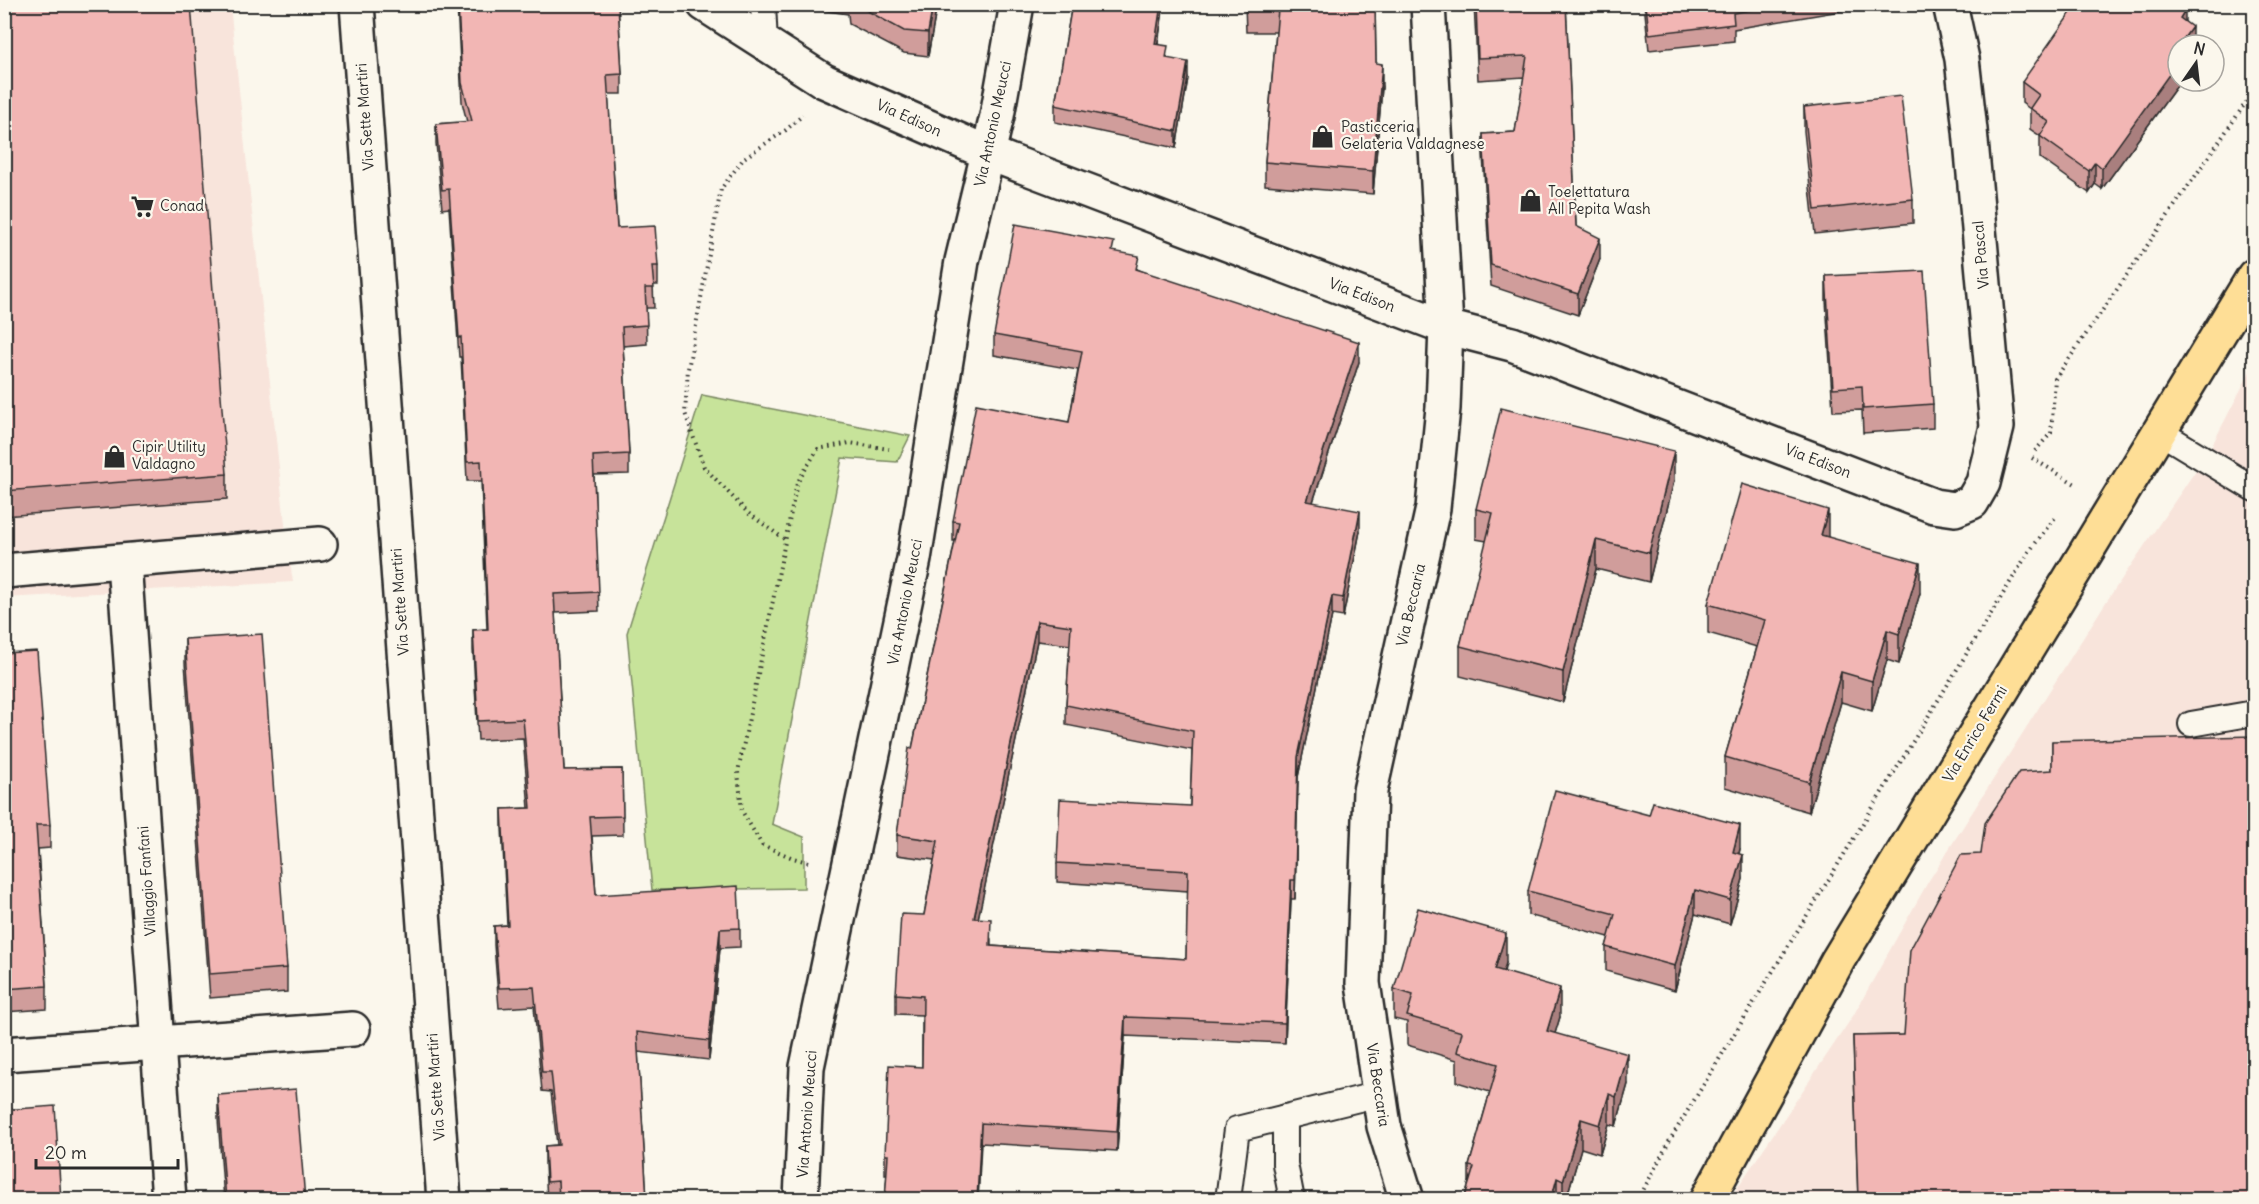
<svg xmlns="http://www.w3.org/2000/svg" width="2259" height="1204" font-family="Delius,sans-serif">
<rect width="100%" height="100%" fill="#fbf7ec"/>
<filter id="ink" filterUnits="userSpaceOnUse"><feTurbulence type="fractalNoise" baseFrequency=".0167" numOctaves="2"/><feDisplacementMap in="SourceGraphic" scale="12" xChannelSelector="R" yChannelSelector="G"/><feConvolveMatrix kernelMatrix="1 2 1 2 8 2 1 2 1" color-interpolation-filters="sRGB"/></filter>
<g filter="url(#ink)">
<g fill="#f8e4db">
<path d="M5 5H230L287 543 293 582 5 598Z"/>
<path d="M2254 364V1199L1729 1200 1853 1016 1928 882 2106 602 2209 451Z"/>
</g>
<path fill="#c7e39a" stroke="#798762" stroke-width="1.5" d="M702 395 910 436 897 462 842 458 772 824 804 837V888L652 890 627 633Z"/>
<g fill="none" stroke-linecap="round" stroke-linejoin="round">
<defs>
<g id="lane">
<path d="M763 4 765 43"/>
<path d="M2160 432 2254 489"/>
<path d="M2191 724 2254 713"/>
<path d="M1285 1117V1164L1292 1200"/>
<path d="M1228 1200 1237 1129 1379 1094"/>
</g>
<g id="street">
<path d="M704 4 824 81 988 153 1446 327 1512 344 1934 506 1955 509 1972 502 1983 483 1997 427 1970 130 1962 59 1950 4"/>
<path d="M124 562 169 1200"/>
<path d="M4 571 320 544"/>
<path d="M4 1054 353 1029"/>
<path d="M801 1200 807 1067 914 559 962 261 997 116 1017 4"/>
</g>
<g id="secondary">
<path d="M357 4 444 1200"/>
<path d="M1407 1200 1384 1126 1363 983 1370 791 1433 508 1443 408 1446 327 1428 4"/>
</g>
<path id="primary" d="M1707 1200 1838 960 2254 276"/>
</defs>
<use href="#lane" stroke="#2b2b2b" stroke-width="28"/>
<use href="#street" stroke="#2b2b2b" stroke-width="38"/>
<use href="#secondary" stroke="#2b2b2b" stroke-width="38"/>
<use href="#primary" stroke="#2b2b2b" stroke-width="38"/>
<g stroke="#2b2b2b" stroke-width="4" stroke-dasharray="1.5 4.5" stroke-linecap="butt">
<path d="M2035 451 2051 433 2055 379 2254 91"/>
<path d="M2032 458 2077 485"/>
<path d="M784 539 748 513 704 467 685 413 688 369 721 189 744 158 786 130 803 115"/>
<path d="M808 862 793 858 762 845 742 811 738 772 797 483 818 449 850 443 889 449"/>
<path d="M1638 1200 1671 1138 2028 553 2057 515"/>
</g>
<use href="#lane" stroke="#fbf7ec" stroke-width="24"/>
<use href="#street" stroke="#fbf7ec" stroke-width="33"/>
<use href="#secondary" stroke="#fbf7ec" stroke-width="33"/>
<use href="#primary" stroke="#fede96" stroke-width="33"/>
</g>
<g fill="#d09d9b" stroke="#2b2b2b" stroke-width="1.5" fill-rule="evenodd">
<path d="M4 4 227 474V499L4 516Z"/>
<path d="M457 4H618L622 74V94H608L617 228 658 266V285H653L654 308H646L647 344 623 346 629 454V474L594 475 599 611 555 613 564 770 622 769 623 835 592 836 596 895 740 928V947L720 948 709 1060 638 1052 647 1200H547L545 1165V1146L557 1145 551 1092 542 1091 534 1006 499 1008 494 945V926L507 925 502 828V809L529 808 523 738 478 740 473 650V630L487 629 481 481H467L461 357H459L449 208 442 209 436 143V124L467 122 462 102Z"/>
<path d="M821 4H937L928 56 904 53 849 24 848 14 821 10Z"/>
<path d="M1067 4H1164L1158 44 1168 58 1188 78 1176 148 1055 122V105L1071 10 1067 9Z"/>
<path d="M1245 4H1375L1376 63 1382 87 1373 194 1265 185V162L1276 32H1246Z"/>
<path d="M1474 4H1566L1576 226 1600 259 1578 315 1491 286 1483 155V134L1515 132 1524 77 1478 80Z"/>
<path d="M1644 4H1875V5L1734 29V41L1649 50Z"/>
<path d="M2185 22 2192 45H2178L2179 83 2102 189 2095 184 2089 193 2040 158V136L2030 129V109L2022 103V82Z"/>
<path d="M1804 107 1913 199V223L1815 234 1804 131Z"/>
<path d="M1114 252 1139 270 1359 362 1313 502 1360 531 1343 617 1332 615 1298 777 1295 899H1291L1285 1043 1125 1036 1117 1151 981 1143 978 1200H885L887 1174H885V1155L922 1067V1015L896 1014V994L924 915 934 860 897 855V835L912 749 955 541H953V521L1069 422 1078 370 994 355V335ZM1037 641 1070 645 1066 705V725L1192 750 1190 806 1057 863V882L1188 891 1186 959 991 946V939L978 918Z"/>
<path d="M1826 276 1933 404V428L1863 433 1862 410 1833 411 1826 300Z"/>
<path d="M1674 481 1649 582 1596 569 1563 702 1460 676V646L1487 541 1476 539V509Z"/>
<path d="M1828 537 1920 593 1899 664 1887 660 1872 711 1841 702 1809 812 1725 787V757L1757 647 1708 633V604Z"/>
<path d="M185 639 287 968V992L210 998 185 663Z"/>
<path d="M4 653 50 825V848L38 849 47 986V1009L4 1012Z"/>
<path d="M2052 741 2254 1200H1858L1853 1036 1904 1035 1981 854 2052 770Z"/>
<path d="M1740 849 1739 854 1743 879 1730 924 1695 914 1675 990 1606 971V947L1609 937 1528 915V891Z"/>
<path d="M1506 963 1504 972 1560 1017 1555 1033 1628 1084 1616 1126 1609 1124 1600 1154 1581 1148 1566 1200H1464L1469 1182V1166L1490 1092 1457 1082V1060L1407 1045V1022L1394 1019V989Z"/>
<path d="M218 1095 305 1200H224L218 1119Z"/>
</g>
<g fill="#a97f7e" stroke="#2b2b2b" stroke-width="1.5">
<path d="M933 4H937L928 56V33Z"/>
<path d="M1161 4H1164L1155 60V44Z"/>
<path d="M2185 10V31L2180 18Z"/>
<path d="M2192 27V45H2179Z"/>
<path d="M2178 46 2179 83 2102 189V168L2171 56Z"/>
<path d="M1188 62V78L1176 148V131Z"/>
<path d="M1382 64V87L1373 194V171Z"/>
<path d="M2095 162V184L2089 193V171Z"/>
<path d="M1600 238V259L1578 315V294Z"/>
<path d="M1359 342V362L1307 520V501Z"/>
<path d="M1674 451V481L1649 582V553Z"/>
<path d="M1828 510V539L1821 535Z"/>
<path d="M1360 511V531L1343 617V598Z"/>
<path d="M1596 540V569L1563 702V672Z"/>
<path d="M1920 563V593L1899 664V634Z"/>
<path d="M1332 596V615L1298 777 1295 899 1298 757Z"/>
<path d="M1037 621V641L974 938V918Z"/>
<path d="M1887 630V660L1872 711V681Z"/>
<path d="M1841 672V702L1809 812V782Z"/>
<path d="M1740 825V849L1733 876V852Z"/>
<path d="M1743 855V879L1730 924V900Z"/>
<path d="M1291 880V899L1285 1043V1023Z"/>
<path d="M1695 890V914L1675 990V966Z"/>
<path d="M720 929V948L709 1060V1041Z"/>
<path d="M1506 933V963L1495 999V969Z"/>
<path d="M1560 988V1017L1547 1060V1031Z"/>
<path d="M1125 1017V1036L1117 1151V1132Z"/>
<path d="M1628 1054V1084L1616 1126V1097Z"/>
<path d="M1609 1094V1124L1600 1154V1125Z"/>
<path d="M1581 1119V1148L1566 1200H1563V1181Z"/>
<path d="M981 1123 978 1200H977Z"/>
<path d="M1557 1178V1200H1551Z"/>
</g>
<g fill="#f2b6b4" stroke="#2b2b2b" stroke-width="1.5" fill-rule="evenodd">
<path d="M4 4H191L227 474 4 491Z"/>
<path d="M458 4H618L622 74 607 75 617 228 655 226 658 266H652L654 288H645L647 325 622 327 629 454 593 456 599 592 554 594 564 770 622 769 623 816 590 817 596 895 738 886 740 928 720 929 709 1041 637 1032 647 1200H559L558 1181 547 1182 545 1146 559 1145 551 1072H542L534 987 499 988 494 926 508 925 502 809 531 808 523 719 478 721 473 630 488 629 481 461 467 462 461 337 459 338 449 189 442 190 436 124 472 121 462 83Z"/>
<path d="M855 4H933L928 33 904 31Z"/>
<path d="M1072 4H1161L1155 44 1168 46 1166 58 1188 62 1176 131 1055 105Z"/>
<path d="M1246 4H1375L1376 63 1382 64 1373 171 1265 162 1278 9H1246Z"/>
<path d="M1476 4H1566L1576 226 1600 238 1578 294 1491 265 1483 134 1515 132 1527 56 1478 58Z"/>
<path d="M1646 4H1784L1733 13 1734 24 1649 34Z"/>
<path d="M2077 4H2177L2185 10 2180 18 2192 27 2171 56 2178 61V62L2102 168 2095 162 2089 171 2040 136 2049 122 2030 108 2039 95 2022 82Z"/>
<path d="M1901 96 1913 199 1815 210 1804 107Z"/>
<path d="M1015 224 1114 242 1112 251 1139 256 1136 269 1359 342 1307 501 1360 511 1343 598 1332 596 1298 757 1295 880H1291L1285 1023 1125 1017 1117 1132 981 1123 977 1200H885L888 1155H885L889 1065 922 1067 923 996 896 994 901 914 924 915 938 841 897 835 909 748 912 749 959 522 953 521 976 404 1069 422 1082 351 994 335ZM1037 621 1071 626 1066 705 1193 731 1190 806 1060 799 1057 863 1188 871 1186 959 990 946 991 919 974 918Z"/>
<path d="M1924 271 1933 404 1863 409 1862 386 1833 388 1826 276Z"/>
<path d="M1501 408 1674 451 1649 553 1596 540 1563 672 1460 646 1493 513 1476 509Z"/>
<path d="M1742 484 1828 510 1821 535 1920 563 1899 634 1887 630 1872 681 1841 672 1809 782 1725 757 1765 620 1708 604Z"/>
<path d="M262 634 287 968 210 974 185 639Z"/>
<path d="M37 651 50 825H36L47 986 4 989V653Z"/>
<path d="M2254 736V1200H1858L1853 1036 1904 1035 1910 950 1961 855 1981 854 1985 823 2019 772 2052 770V741Z"/>
<path d="M1555 790 1649 815 1653 802 1740 825 1733 852 1743 855 1730 900 1695 890 1675 966 1606 947 1615 914 1528 891Z"/>
<path d="M1418 908 1506 933 1495 969 1560 988 1547 1031 1628 1054 1616 1097 1609 1094 1600 1125 1581 1119 1563 1181 1557 1178 1551 1200H1464L1474 1167 1469 1166 1498 1064 1457 1052 1462 1032 1407 1016 1413 995 1394 989Z"/>
<path d="M296 1089 305 1200H226L218 1095Z"/>
<path d="M55 1106 61 1200H4V1110Z"/>
</g>
</g>
<defs>
<symbol id="shop-bare" viewBox="-9 -9 18 18"><path d="M-5-2.5h2.3a2.7 3.5 0 0 1 5.4 0H5L5.5 6h-11ZM-1.5-2.5h3a1.5 2.3 0 0 0-3 0Z" fill="#2b2b2b" stroke="#fbf7ec" stroke-width="2.5" paint-order="stroke"/></symbol>
<symbol id="supermarket-bare" viewBox="-9 -9 18 18"><path d="M-6-5.5h2.5l.6 2H6L4.5 2H-2.5L-4.4-4H-6ZM-1.5 3.2a1.3 1.3 0 1 0 .1 0ZM3 3.2a1.3 1.3 0 1 0 .1 0Z" fill="#2b2b2b" stroke="#fbf7ec" stroke-width="2.5" paint-order="stroke"/></symbol>
</defs>
<g fill-rule="evenodd">
<use href="#shop-bare" x="1306" y="120" width="33" height="33"/>
<use href="#shop-bare" x="1514" y="184" width="33" height="33"/>
<use href="#supermarket-bare" x="126" y="190" width="33" height="33"/>
<use href="#shop-bare" x="98" y="440" width="33" height="33"/>
</g>
<g text-anchor="middle" stroke-width="4.5" stroke-linejoin="round" paint-order="stroke">
<g font-size="15" fill="#2b2b2b" stroke="#fbf7ec">
<text transform="translate(365 117) rotate(-94)" y="5">Via Sette Martiri</text>
<text transform="translate(909 118) rotate(24)" y="5">Via Edison</text>
<text transform="translate(993 124) rotate(-78)" y="5">Via Antonio Meucci</text>
<text transform="translate(1981 255) rotate(-95)" y="5">Via Pascal</text>
<text transform="translate(1362 295) rotate(21)" y="5">Via Edison</text>
<text transform="translate(1818 461) rotate(21)" y="5">Via Edison</text>
<text transform="translate(400 602) rotate(-94)" y="5">Via Sette Martiri</text>
<text transform="translate(905 602) rotate(-79)" y="5">Via Antonio Meucci</text>
<text transform="translate(1411 605) rotate(-77)" y="5">Via Beccaria</text>
<text transform="translate(1975 734) rotate(-59)" y="5">Via Enrico Fermi</text>
<text transform="translate(147 881) rotate(-94)" y="5">Villaggio Fanfani</text>
<text transform="translate(1378 1085) rotate(81)" y="5">Via Beccaria</text>
<text transform="translate(436 1087) rotate(-94)" y="5">Via Sette Martiri</text>
<text transform="translate(807 1114) rotate(-86)" y="5">Via Antonio Meucci</text>
</g>
<g font-size="15" fill="#2b2b2b" stroke="#fbf7ec" text-anchor="start">
<text x="1341" y="132">Pasticceria<tspan x="1341" dy="17">Gelateria Valdagnese</tspan></text>
<text x="1548" y="197">Toelettatura<tspan x="1548" dy="17">All Pepita Wash</tspan></text>
<text x="160" y="211">Conad</text>
<text x="132" y="452">Cipir Utility<tspan x="132" dy="17">Valdagno</tspan></text>
</g>
</g>
<rect width="2259" height="1204" fill="none" stroke="#fbf7ec" stroke-width="24"/>
<rect x="12" y="12" width="2235" height="1180" fill="none" stroke="#2b2b2b" stroke-width="2" filter="url(#ink)"/>
<g transform="translate(2196 63) rotate(14)"><circle r="28" fill="#fbf7ec" stroke="#a8a59f" stroke-width="1.5"/>
<path d="M0-4.5L10 22L0 15L-10 22Z" fill="#2b2b2b"/>
<text y="-9" font-size="16" font-weight="bold" text-anchor="middle" fill="#2b2b2b">N</text>
</g>
<path d="M36 1159v9h142v-9" fill="none" stroke="#2b2b2b" stroke-width="3"/>
<text x="45" y="1159" font-size="18" fill="#2b2b2b" stroke="#fbf7ec" stroke-width="4.5" paint-order="stroke">20 m</text>
</svg>
